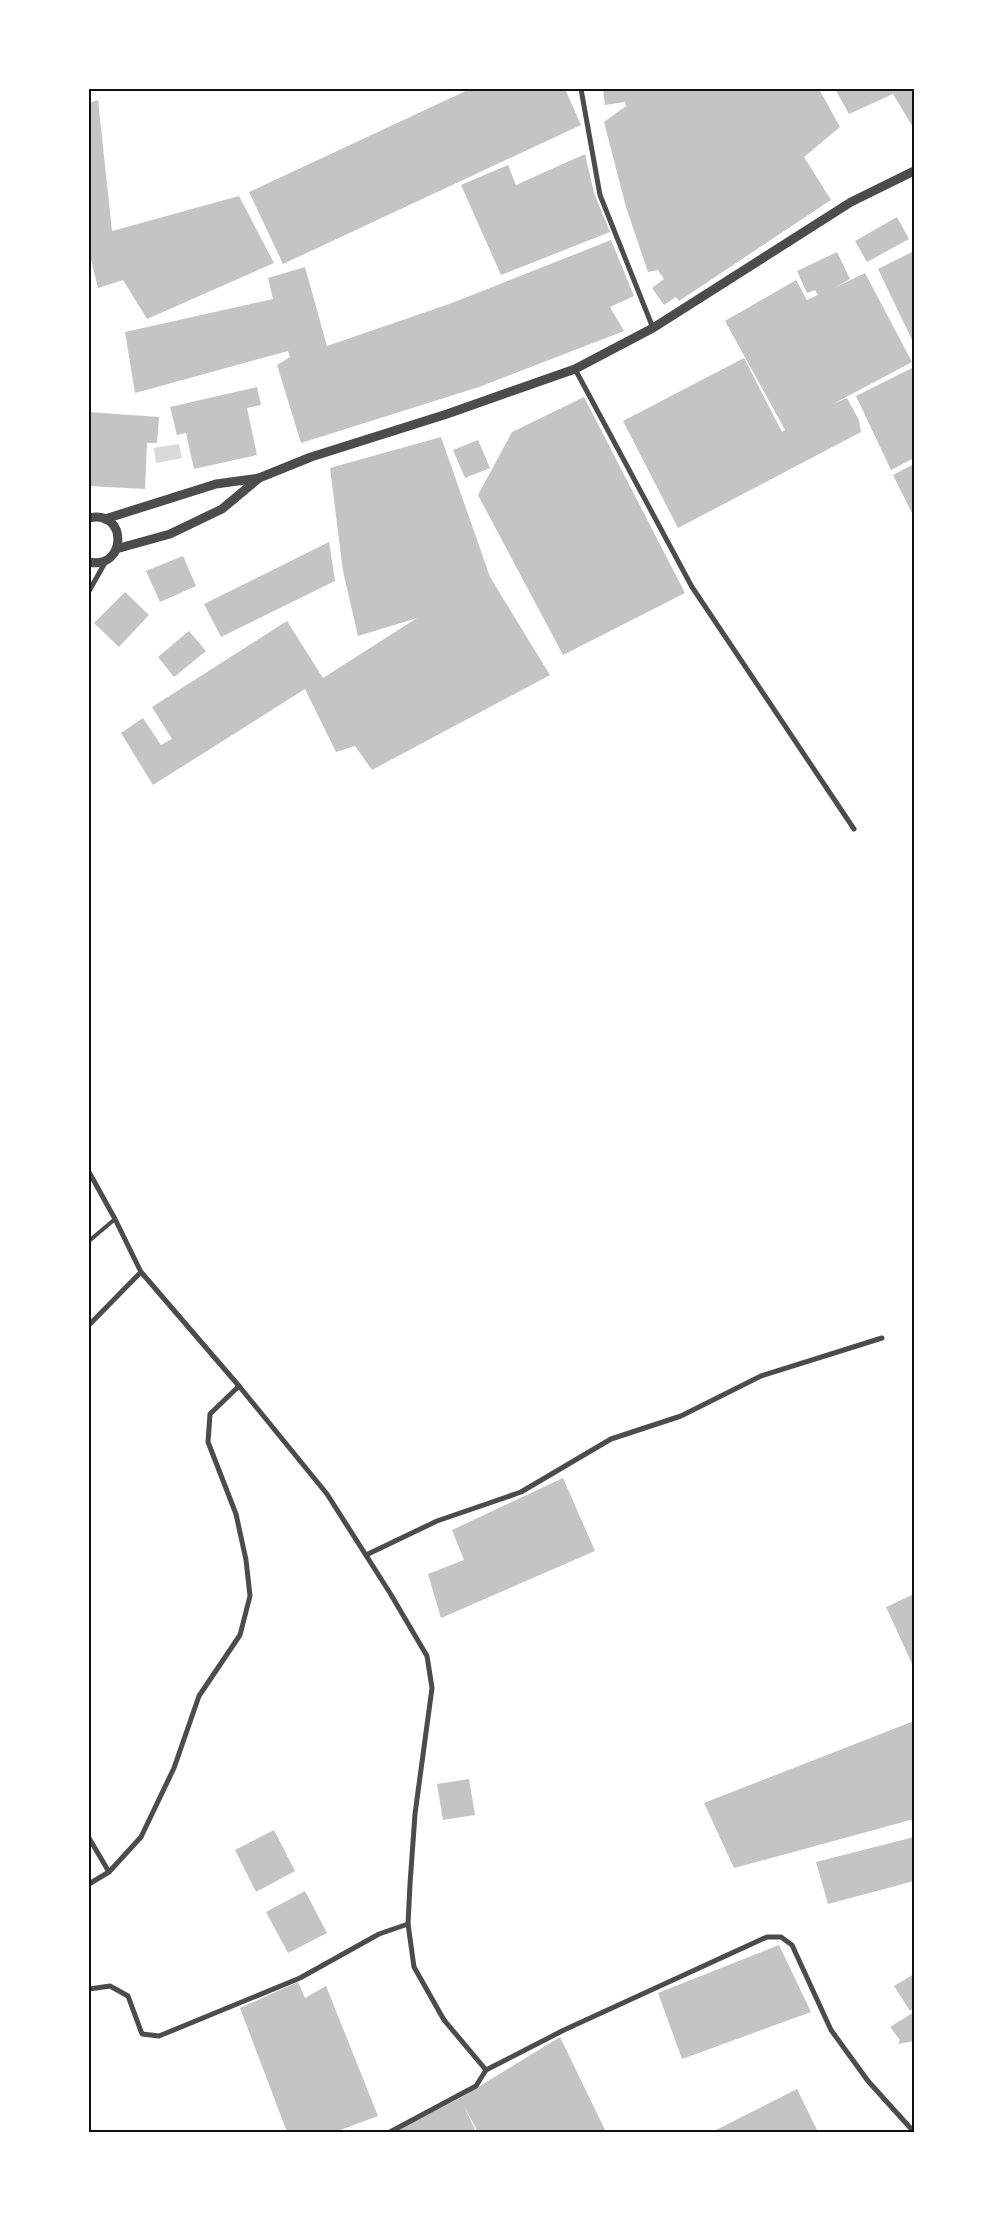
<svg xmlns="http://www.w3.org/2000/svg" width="1003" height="2221" font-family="Rubik,sans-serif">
<rect width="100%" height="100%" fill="#fff"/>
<path fill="#d9d9d9" d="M179 444 182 458 156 463 154 448Z"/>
<g fill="#c4c4c4">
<path d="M470 89H565L581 125 283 264 249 192Z"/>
<path d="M603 89H819L840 127 804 157 831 200 679 301 676 297 664 305 652 288 664 279 658 270 648 272 626 207 604 122 626 106 625 102 605 105Z"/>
<path d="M835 89H914V129L893 94 849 114Z"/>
<path d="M98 100 112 231 239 196 274 263 147 319 123 280 98 288 89 251V103Z"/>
<path d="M585 154 594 193 610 232 501 275 461 185 508 165 516 185Z"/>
<path d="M897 217 909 239 867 262 855 241Z"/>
<path d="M611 240 634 296 610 307 624 331 479 387 301 443 277 365 290 357 288 351 135 393 125 332 273 299 268 278 305 267 327 346 452 303Z"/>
<path d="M914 251V344L878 269Z"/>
<path d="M837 252 850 279 834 288 865 273 912 362 833 404 847 398 859 420 861 432 678 528 623 421 744 358 782 432 785 430 725 321 796 280 807 300 818 295 815 290 807 293 797 271Z"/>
<path d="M914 367V458L891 470 856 396Z"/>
<path d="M257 387 261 405 247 408 257 455 194 469 186 433 177 435 170 407Z"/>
<path d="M584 397 685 593 563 655 478 495 512 432Z"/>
<path d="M89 412 159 417 157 443H147L145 489 89 486Z"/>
<path d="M441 437 490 577 550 675 372 770 355 746 336 752 305 689 153 785 121 733 143 718 161 745 172 739 152 707 287 621 323 678 417 618 358 636 343 571 330 468Z"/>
<path d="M478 440 490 468 465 478 453 450Z"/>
<path d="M914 464V517L893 475Z"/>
<path d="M329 542 335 581 221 637 204 604Z"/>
<path d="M183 556 196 586 160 602 146 571Z"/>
<path d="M125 592 149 615 119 647 94 623Z"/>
<path d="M189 631 206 651 174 677 158 657Z"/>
<path d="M563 1478 595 1551 441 1618 428 1574 464 1560 452 1530Z"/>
<path d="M914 1594V1668L886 1607Z"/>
<path d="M914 1721V1819L734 1868 704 1803Z"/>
<path d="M469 1779 475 1815 443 1820 437 1784Z"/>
<path d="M274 1830 295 1871 256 1892 235 1850Z"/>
<path d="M914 1837V1881L828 1904 816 1862Z"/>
<path d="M305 1891 327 1933 288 1953 266 1912Z"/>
<path d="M779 1945 811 2012 682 2059 658 1993Z"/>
<path d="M914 1974V2008L910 2011 894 1986Z"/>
<path d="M298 1982 305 1998 326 1986 378 2116 335 2132H287L240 2008Z"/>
<path d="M914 2012V2041L898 2044 900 2040 890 2027Z"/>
<path d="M560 2037 606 2132H478L464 2106 476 2132H393L460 2098Z"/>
<path d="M797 2089 818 2132H712Z"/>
</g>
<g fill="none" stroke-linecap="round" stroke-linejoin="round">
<path stroke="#4c4c4c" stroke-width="4" d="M89 1241 115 1219"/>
<g stroke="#4c4c4c" stroke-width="5">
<path d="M581 89 600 195 653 328"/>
<path d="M575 369 692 587 854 829"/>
<path d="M89 591 106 561"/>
<path d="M89 1172 115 1219 141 1272 239 1386 327 1494 390 1593 427 1656 432 1688 415 1814 410 1884 408 1924 414 1967 444 2020 486 2070 564 2030 767 1937H781L792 1945 831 2030 868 2081 914 2132"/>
<path d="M89 1325 141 1272"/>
<path d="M366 1555 437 1521 521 1492 611 1439 681 1416 761 1376 882 1338"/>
<path d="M89 1838 109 1872"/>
<path d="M89 1884 109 1872 141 1837 174 1768 199 1696 240 1635 250 1596 246 1560 236 1514 208 1442 210 1414 239 1386"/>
<path d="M89 1989 110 1986 128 1996 142 2034 159 2036 300 1978 379 1934 408 1924"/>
<path d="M390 2132 476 2086 486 2070"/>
</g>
<g stroke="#4c4c4c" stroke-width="9">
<path d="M89 518C128 509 127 570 89 562"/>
<path d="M105 519 216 484 259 478 311 457 447 414 575 369 653 328 851 202 914 171"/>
<path d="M116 549 170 534 222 509 259 478"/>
</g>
</g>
<rect width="1003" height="2221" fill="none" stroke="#ffffff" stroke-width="180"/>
<rect x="90" y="90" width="823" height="2041" fill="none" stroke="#111" stroke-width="2"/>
</svg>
